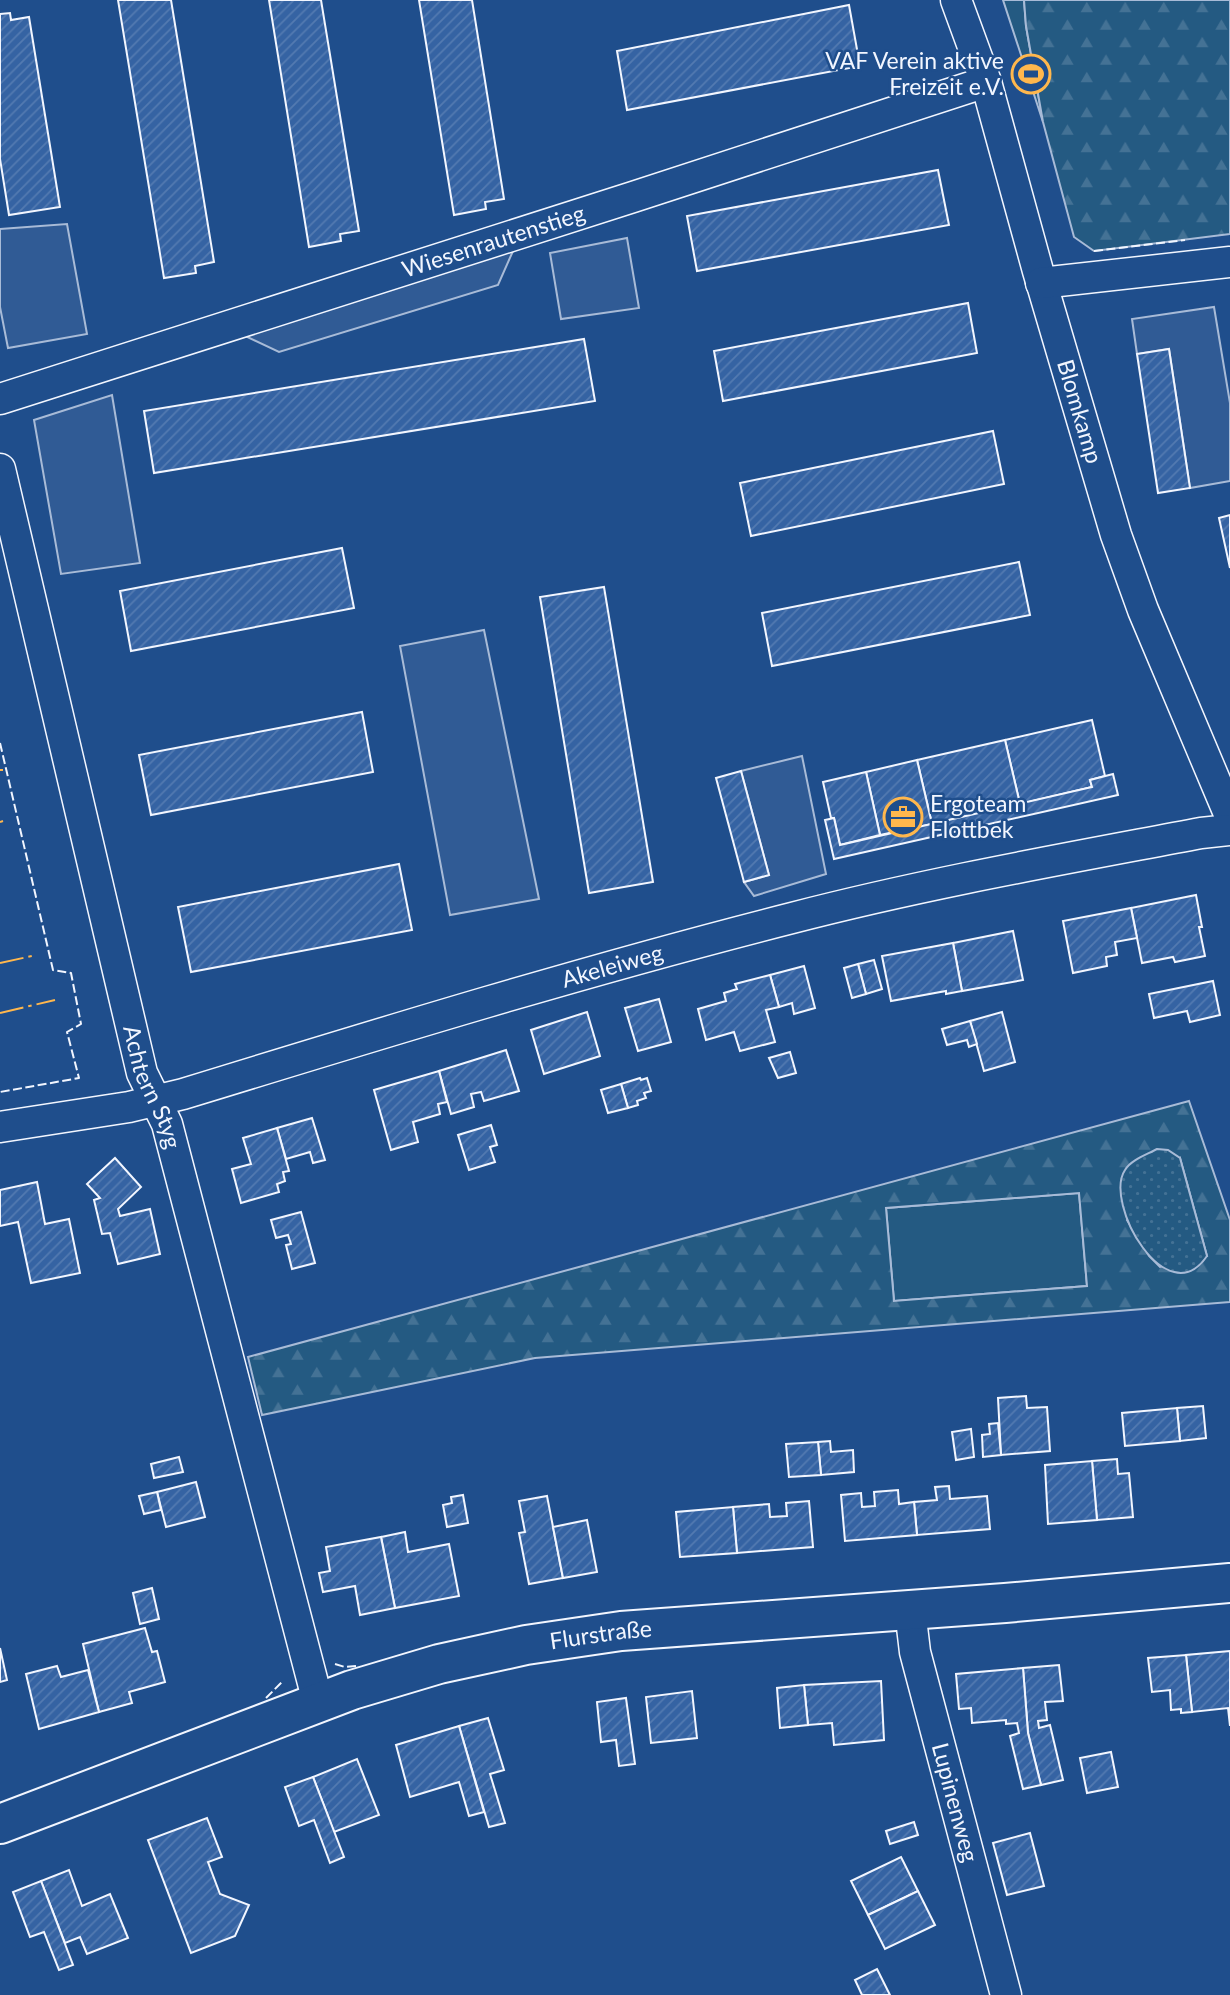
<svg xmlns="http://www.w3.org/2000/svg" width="1230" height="1995" font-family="Lato,sans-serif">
<defs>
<pattern id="forest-firs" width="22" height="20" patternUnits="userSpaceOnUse" patternTransform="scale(1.75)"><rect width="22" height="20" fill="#245a82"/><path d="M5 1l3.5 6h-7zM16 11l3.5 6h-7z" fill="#447295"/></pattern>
<pattern id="park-dots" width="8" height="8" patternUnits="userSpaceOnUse" patternTransform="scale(1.75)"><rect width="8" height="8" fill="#245a82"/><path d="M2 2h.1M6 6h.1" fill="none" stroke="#447295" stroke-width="1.8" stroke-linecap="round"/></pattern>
<pattern id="building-hatch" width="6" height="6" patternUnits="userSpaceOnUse" patternTransform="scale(1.75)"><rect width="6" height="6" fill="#3563a3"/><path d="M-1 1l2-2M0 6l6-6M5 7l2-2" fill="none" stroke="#537ab1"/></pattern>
</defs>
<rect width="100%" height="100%" fill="#1f4e8c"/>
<g fill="#245a82" stroke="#a8bbd7" stroke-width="2">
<path d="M1003 0H1024L1026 26 1043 122Z"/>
<path d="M1079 1193 1087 1286 894 1301 886 1208Z"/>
</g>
<g fill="url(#forest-firs)" stroke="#a8bbd7" stroke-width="2" fill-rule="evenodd">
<path d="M1024 0H1230V234L1094 251 1074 237 1043 122 1026 26Z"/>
<path d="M1189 1101 1230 1220V1302L535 1358 262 1415 248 1357ZM1180 1158 1207 1256 1160 1267 1149 1256 1127 1220ZM1079 1193 1087 1286 894 1301 886 1208Z"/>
</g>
<path fill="url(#park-dots)" stroke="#a8bbd7" stroke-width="2" d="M1157 1149 1168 1150 1180 1158 1207 1256C1167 1315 1103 1203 1125 1170 1131 1160 1146 1155 1157 1149Z"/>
<g fill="#305b95" stroke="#a8bbd7" stroke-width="2">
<path d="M67 224 87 334 8 348 0 307V229Z"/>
<path d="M627 238 639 308 561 319 550 253Z"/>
<path d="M513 251 498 285 279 352 243 335Z"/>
<path d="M1214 307 1230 403V481L1190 488 1169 349 1137 354 1132 319Z"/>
<path d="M112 395 140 563 61 574 34 420Z"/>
<path d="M484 630 539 899 450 915 400 646Z"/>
<path d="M802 756 826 874 754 896 744 882 769 875 741 771Z"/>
</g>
<g fill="url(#building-hatch)" stroke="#f2f6ff" stroke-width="2">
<path d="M118 0H171L214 262 195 266 196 273 164 278Z"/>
<path d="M269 0H321L359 231 340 234 341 241 309 247Z"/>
<path d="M419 0H472L504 199 485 202 486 209 454 215Z"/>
<path d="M849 5 860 66 627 110 617 51Z"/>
<path d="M10 13 11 20 29 17 60 207 9 215 0 159V14Z"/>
<path d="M938 170 949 225 697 271 687 216Z"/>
<path d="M968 303 977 353 723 401 714 351Z"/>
<path d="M584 339 595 401 154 473 144 411Z"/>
<path d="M1169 349 1190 488 1158 493 1137 354Z"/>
<path d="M993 431 1004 484 751 536 740 483Z"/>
<path d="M1230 515V568L1219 518Z"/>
<path d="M342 548 354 608 131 651 120 591Z"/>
<path d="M1019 562 1030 615 772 666 762 613Z"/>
<path d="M604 587 653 882 589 893 540 597Z"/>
<path d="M362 712 373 772 151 815 139 755Z"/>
<path d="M1092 720 1105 776 1090 780 1092 787 1020 804 1005 740Z"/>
<path d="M1005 740 1020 804 932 824 917 760Z"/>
<path d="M917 760 932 824 880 835 866 772Z"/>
<path d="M741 771 769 875 744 882 716 778Z"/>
<path d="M866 772 880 835 840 845 834 818H831L823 782Z"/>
<path d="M1113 774 1118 795 834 859 825 820 834 818 840 845 1092 787 1090 780Z"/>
<path d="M399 864 412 930 191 972 178 907Z"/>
<path d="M1196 895 1202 927H1199L1205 956 1175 962 1173 957 1142 963 1131 908Z"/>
<path d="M1131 908 1137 938 1115 942 1117 955 1106 957 1107 966 1073 973 1063 921Z"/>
<path d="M1013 931 1023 980 962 991 953 943Z"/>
<path d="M953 943 962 991 946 994V991L891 1001 882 956Z"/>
<path d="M874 960 882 989 866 994 858 964Z"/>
<path d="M858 964 866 994 852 998 844 968Z"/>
<path d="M804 966 815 1008 794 1014 792 1003 779 1007 770 975Z"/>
<path d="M770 975 779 1007 766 1010 775 1042 740 1051 734 1032 706 1040 698 1009 726 1001 724 993 737 989 735 984Z"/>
<path d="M1213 981 1220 1015 1190 1022 1187 1011 1154 1018 1149 994Z"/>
<path d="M659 999 671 1042 638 1051 625 1008Z"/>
<path d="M587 1012 600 1056 544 1074 531 1030Z"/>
<path d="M1002 1012 1015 1062 984 1071 970 1021Z"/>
<path d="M970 1021 977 1044 969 1047 967 1040 947 1045 942 1029Z"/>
<path d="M506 1050 519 1091 484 1101 481 1092 471 1094 474 1107 451 1114 439 1071Z"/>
<path d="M790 1052 796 1073 778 1078 769 1058Z"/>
<path d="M439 1071 447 1102 438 1104 440 1114 413 1122 418 1142 391 1150 374 1090Z"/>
<path d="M640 1078 641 1080 647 1078 651 1091 644 1093 646 1098 637 1101 638 1105 628 1108 621 1084Z"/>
<path d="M621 1084 628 1108 608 1113 601 1090Z"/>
<path d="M312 1118 325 1160 313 1163 310 1152 286 1159 277 1128Z"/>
<path d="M491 1125 497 1145 490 1147 495 1162 469 1170 458 1135Z"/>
<path d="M277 1128 289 1171 283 1172 285 1181 277 1184 279 1192 241 1203 232 1169 251 1164 243 1138Z"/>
<path d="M115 1158 141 1187 118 1209 120 1216 150 1209 160 1254 118 1264 110 1233 102 1234 94 1200 100 1198 87 1184Z"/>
<path d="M37 1182 45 1224 69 1219 80 1273 31 1283 18 1222 0 1226V1190Z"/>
<path d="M301 1212 315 1263 292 1269 286 1245 291 1244 288 1235 276 1238 271 1220Z"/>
<path d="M1026 1396 1027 1408 1047 1407 1050 1451 1001 1455 998 1398Z"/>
<path d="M1203 1406 1206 1438 1180 1441 1177 1408Z"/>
<path d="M1177 1408 1180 1441 1125 1446 1122 1413Z"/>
<path d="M998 1423 1001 1455 983 1457 982 1435 990 1434 989 1424Z"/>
<path d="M971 1429 974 1457 956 1460 952 1432Z"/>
<path d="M830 1441 831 1452 853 1450 854 1472 821 1475 818 1442Z"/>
<path d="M818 1442 821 1475 789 1477 786 1444Z"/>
<path d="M179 1457 183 1472 154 1478 151 1464Z"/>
<path d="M1117 1459 1118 1474 1129 1473 1133 1517 1097 1520 1092 1461Z"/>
<path d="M1092 1461 1097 1520 1048 1524 1045 1465Z"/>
<path d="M196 1482 205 1517 166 1527 157 1492Z"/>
<path d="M949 1486 950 1499 987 1496 990 1529 917 1535 914 1502 937 1500 935 1487Z"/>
<path d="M898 1490 899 1504 914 1502 917 1535 845 1541 841 1495 861 1493 862 1507 875 1506 874 1492Z"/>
<path d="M157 1492 161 1510 144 1514 139 1496Z"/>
<path d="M463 1495 468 1523 447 1527 443 1505 452 1503 451 1497Z"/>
<path d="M547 1496 563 1578 529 1584 519 1533 525 1532 519 1501Z"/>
<path d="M809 1501 813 1547 737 1553 733 1507 769 1504 770 1517 787 1516 786 1503Z"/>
<path d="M733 1507 737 1553 680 1557 676 1512Z"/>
<path d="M587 1520 597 1572 563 1578 553 1527Z"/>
<path d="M405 1532 408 1552 449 1544 459 1596 395 1608 381 1537Z"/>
<path d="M381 1537 395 1608 360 1615 355 1586 323 1592 319 1573 330 1571 326 1547Z"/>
<path d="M152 1588 159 1619 140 1624 133 1593Z"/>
<path d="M145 1628 152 1652 157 1651 165 1682 129 1692 132 1703 99 1712 83 1644Z"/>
<path d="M0 1648 7 1680 0 1682Z"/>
<path d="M1230 1651V1726L1228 1708 1192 1712 1186 1655Z"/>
<path d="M1186 1655 1192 1712 1181 1713V1709L1171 1710 1170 1690 1152 1692 1148 1658Z"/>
<path d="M1059 1665 1063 1701 1045 1702 1047 1720 1038 1721 1039 1728 1050 1725 1063 1780 1041 1785 1028 1733 1023 1668Z"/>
<path d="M57 1666 61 1677 88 1670 99 1712 39 1729 26 1674Z"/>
<path d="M1023 1668 1028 1733 1041 1785 1023 1789 1010 1736 1019 1733 1017 1723 1006 1724V1720L972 1723 971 1708 959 1709 956 1674Z"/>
<path d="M881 1681 884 1740 834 1745 832 1723 808 1725 804 1685Z"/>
<path d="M804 1685 808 1725 780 1728 777 1688Z"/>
<path d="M692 1691 697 1738 651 1743 646 1697Z"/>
<path d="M626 1698 635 1764 619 1766 616 1740 601 1742 597 1702Z"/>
<path d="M488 1718 504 1770 490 1774 505 1823 489 1827 459 1726Z"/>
<path d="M459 1726 484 1812 469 1816 459 1782 410 1797 396 1745Z"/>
<path d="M1111 1752 1118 1787 1087 1793 1080 1758Z"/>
<path d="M357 1759 379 1815 334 1832 313 1777Z"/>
<path d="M313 1777 344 1857 330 1863 314 1820 299 1826 285 1787Z"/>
<path d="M207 1818 222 1857 208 1862 220 1894 249 1905 235 1936 191 1953 148 1840Z"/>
<path d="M914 1822 918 1835 890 1844 886 1831Z"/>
<path d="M1030 1833 1044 1886 1007 1895 993 1843Z"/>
<path d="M901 1857 918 1891 868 1915 851 1881Z"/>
<path d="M69 1870 82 1906 110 1894 128 1938 87 1954 80 1937 65 1943 41 1881Z"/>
<path d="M41 1881 73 1965 59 1970 44 1932 30 1937 13 1892Z"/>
<path d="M918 1891 935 1925 885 1949 868 1915Z"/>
<path d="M877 1969 890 1995H862L855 1980Z"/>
</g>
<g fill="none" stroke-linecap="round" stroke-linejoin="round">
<defs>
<g id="street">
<path id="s1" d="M956 0 986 82 1038 271 1116 535 1143 610 1230 816"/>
<path d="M1041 283 1230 262"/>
<path id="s2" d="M0 399 633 197 986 82"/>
<path id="s3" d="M0 469 142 1073 167 1124 318 1702"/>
<path id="s4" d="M0 1127 129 1107 183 1094C385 1032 587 970 792 918 927 883 1064 859 1201 833L1230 830"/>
<path id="s5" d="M910 1610 915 1652 1006 1995"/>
</g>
<g id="secondary">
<path id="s6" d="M0 1824 352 1690 439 1664 526 1645 621 1631 1005 1603 1230 1583"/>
</g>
</defs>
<use href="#street" stroke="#f2f6ff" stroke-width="33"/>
<use href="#secondary" stroke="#f2f6ff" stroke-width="42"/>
<use href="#street" stroke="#1f4e8c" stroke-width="30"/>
<use href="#secondary" stroke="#1f4e8c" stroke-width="38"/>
<g stroke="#f2f6ff" stroke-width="2" stroke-dasharray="9 3.5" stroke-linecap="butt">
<path d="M1094 251 1185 240"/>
<path d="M0 743 53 970 71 973 81 1024 67 1032 79 1078 0 1092"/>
<path d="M335 1664 345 1667 356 1666"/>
<path d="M266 1698 282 1682"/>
</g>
<g stroke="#ffb74d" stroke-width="2" stroke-dasharray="24 5 3.5 5" stroke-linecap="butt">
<path d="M0 770H3"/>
<path d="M0 822 3 821"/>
<path d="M0 963 32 956"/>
<path d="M0 1013 55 1000"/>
</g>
</g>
<defs>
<symbol id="stadium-ring" viewBox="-11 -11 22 22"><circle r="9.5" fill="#1f4e8c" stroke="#ffb74d" stroke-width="1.5"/><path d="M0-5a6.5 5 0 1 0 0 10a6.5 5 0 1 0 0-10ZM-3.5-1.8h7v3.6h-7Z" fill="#ffb74d"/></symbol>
<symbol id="office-ring" viewBox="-11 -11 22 22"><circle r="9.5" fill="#1f4e8c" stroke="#ffb74d" stroke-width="1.5"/><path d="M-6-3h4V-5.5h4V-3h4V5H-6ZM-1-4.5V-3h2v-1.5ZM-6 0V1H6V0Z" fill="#ffb74d"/></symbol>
</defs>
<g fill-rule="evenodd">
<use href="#stadium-ring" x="1009" y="52" width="44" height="44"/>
<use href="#office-ring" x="881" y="795" width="44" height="44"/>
</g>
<g text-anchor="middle" stroke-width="5" stroke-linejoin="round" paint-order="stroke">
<g font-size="23" fill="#f2f6ff" stroke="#1f4e8c" text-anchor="end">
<text x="1004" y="69">VAF Verein aktive<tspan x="1004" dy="26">Freizeit e.V.</tspan></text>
<text x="930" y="812" text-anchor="start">Ergoteam<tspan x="930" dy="26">Flottbek</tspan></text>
</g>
<g font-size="23" fill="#f2f6ff" stroke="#1f4e8c">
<text dy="8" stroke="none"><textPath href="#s2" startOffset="518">Wiesenrautenstieg</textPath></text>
<text dy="8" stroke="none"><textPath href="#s1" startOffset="430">Blomkamp</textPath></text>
<text dy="8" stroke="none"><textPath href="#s4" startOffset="634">Akeleiweg</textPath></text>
<text dy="8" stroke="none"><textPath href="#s3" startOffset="637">Achtern Styg</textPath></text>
<text dy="8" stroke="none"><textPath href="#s6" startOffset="632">Flurstraße</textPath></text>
<text dy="8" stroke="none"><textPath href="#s5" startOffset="198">Lupinenweg</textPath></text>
</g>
</g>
</svg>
